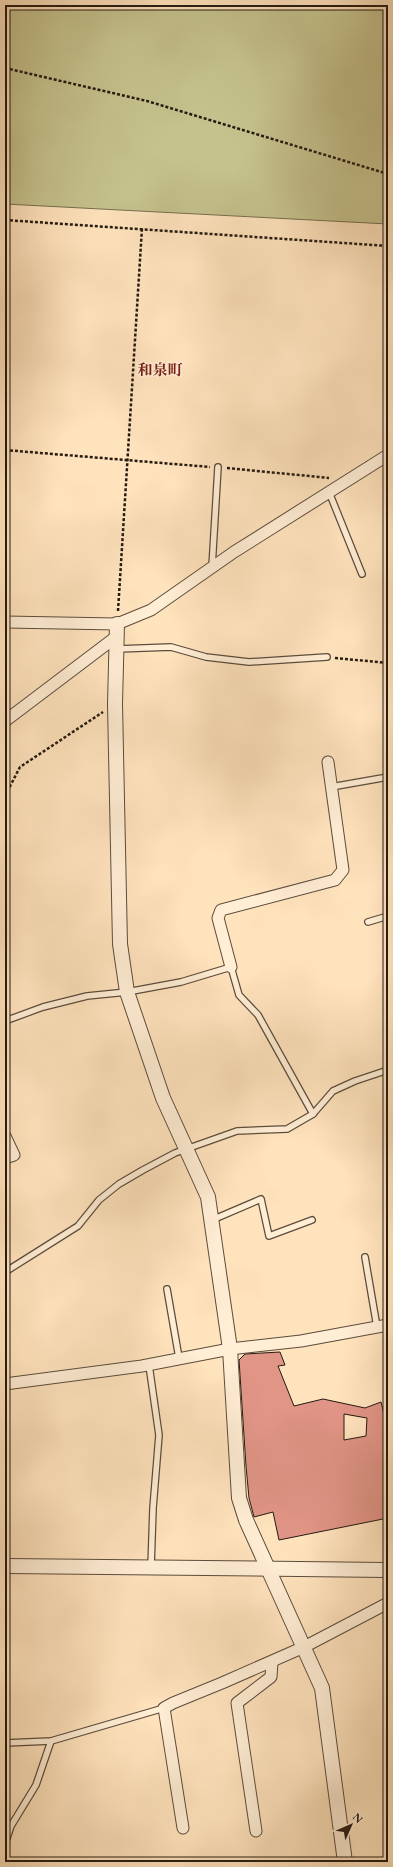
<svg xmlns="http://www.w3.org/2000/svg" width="393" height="1867" font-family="'EB Garamond','Noto Serif JP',serif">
<rect width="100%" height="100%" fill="#ffe3bd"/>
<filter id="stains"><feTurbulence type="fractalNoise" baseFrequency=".005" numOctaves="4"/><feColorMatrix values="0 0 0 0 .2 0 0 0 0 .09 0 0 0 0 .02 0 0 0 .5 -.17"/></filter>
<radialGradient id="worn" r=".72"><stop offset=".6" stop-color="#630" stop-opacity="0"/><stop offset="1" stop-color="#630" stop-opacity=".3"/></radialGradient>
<path fill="#c5c28d" stroke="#746e4f" d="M5 5H388V224L5 204Z"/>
<path fill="#e19587" stroke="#241a11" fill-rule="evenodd" d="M280 1352 285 1365 278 1366 294 1406 323 1399 365 1408 381 1402 388 1431V1518L279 1540 273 1512 254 1517 249 1498 246 1466 239 1360 245 1354ZM344 1414 367 1418 366 1436 344 1440Z"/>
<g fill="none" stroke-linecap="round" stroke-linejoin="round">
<defs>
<g id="service">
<path d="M329 492 362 574"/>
<path d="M212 567 218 467"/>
<path d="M117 649 171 647 206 657 249 662 327 657"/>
<path d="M331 787 388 777"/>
<path d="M368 922 388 916"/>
<path d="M5 1021 43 1007 87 996 127 992 181 982 231 967 239 995 258 1015 313 1114"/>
<path d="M212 1220 261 1199 269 1236 312 1220"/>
<path d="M365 1257 377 1327"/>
<path d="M5 1272 78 1226 99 1200 119 1184 143 1170 175 1153 237 1131 287 1129 313 1114 333 1091 355 1081 388 1070"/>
<path d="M167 1289 179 1358"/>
<path d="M149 1365 159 1435 153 1508 151 1567"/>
<path d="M5 1743 51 1741 164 1708"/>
<path d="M5 1844 11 1826 36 1785 51 1741"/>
</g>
<g id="minor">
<path d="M5 622 117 624 151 610 234 552 388 455"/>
<path d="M5 721 116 637"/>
<path d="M231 967 218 918 221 910 335 880 343 870 328 762"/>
<path d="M5 1136 14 1155 5 1158"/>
<path d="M5 1384 142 1366 230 1349 301 1341 388 1325"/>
<path d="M183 1828 164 1708 173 1703 222 1683 304 1647 388 1603"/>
<path d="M256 1831 237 1703 271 1677 272 1662"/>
</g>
<g id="tertiary">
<path d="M117 624 115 704 120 944 127 992 163 1098 208 1197 230 1349 239 1498 246 1520 322 1688 345 1862"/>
<path d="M5 1566 388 1570"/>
</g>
</defs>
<use href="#service" stroke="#5b4c3c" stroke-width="8"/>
<use href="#minor" stroke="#5b4c3c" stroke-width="13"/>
<use href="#tertiary" stroke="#5b4c3c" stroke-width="16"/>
<g stroke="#241a11" stroke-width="2.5" stroke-dasharray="3 2" stroke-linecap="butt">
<path d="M5 68 147 101 388 174"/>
<path d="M5 220 388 246"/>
<path d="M5 450 210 467"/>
<path d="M227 468 329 478"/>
<path d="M118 611 142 228"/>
<path d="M335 658 388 663"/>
<path d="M5 796 20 767 103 712"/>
</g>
<use href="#service" stroke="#ffedd4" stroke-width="5.5"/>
<use href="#minor" stroke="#ffedd4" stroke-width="11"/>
<use href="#tertiary" stroke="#ffedd4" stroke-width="14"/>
</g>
<g text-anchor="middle" stroke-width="3" stroke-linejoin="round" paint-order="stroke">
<g font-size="15" font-weight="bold" fill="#7a1f14" stroke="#ffedd4">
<text x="160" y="375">和泉町</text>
</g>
</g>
<rect width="393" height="1867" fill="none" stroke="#ffe3bd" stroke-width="20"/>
<rect x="6" y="6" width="381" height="1855" fill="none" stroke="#241a11" stroke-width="2"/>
<rect x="10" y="10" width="373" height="1847" fill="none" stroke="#241a11"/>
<g transform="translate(351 1825) rotate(45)" stroke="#ffedd4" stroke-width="3" paint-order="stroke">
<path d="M0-3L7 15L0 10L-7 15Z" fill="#241a11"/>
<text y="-6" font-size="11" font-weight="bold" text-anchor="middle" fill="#241a11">N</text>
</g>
<rect width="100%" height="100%" filter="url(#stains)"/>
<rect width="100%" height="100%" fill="url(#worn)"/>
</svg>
